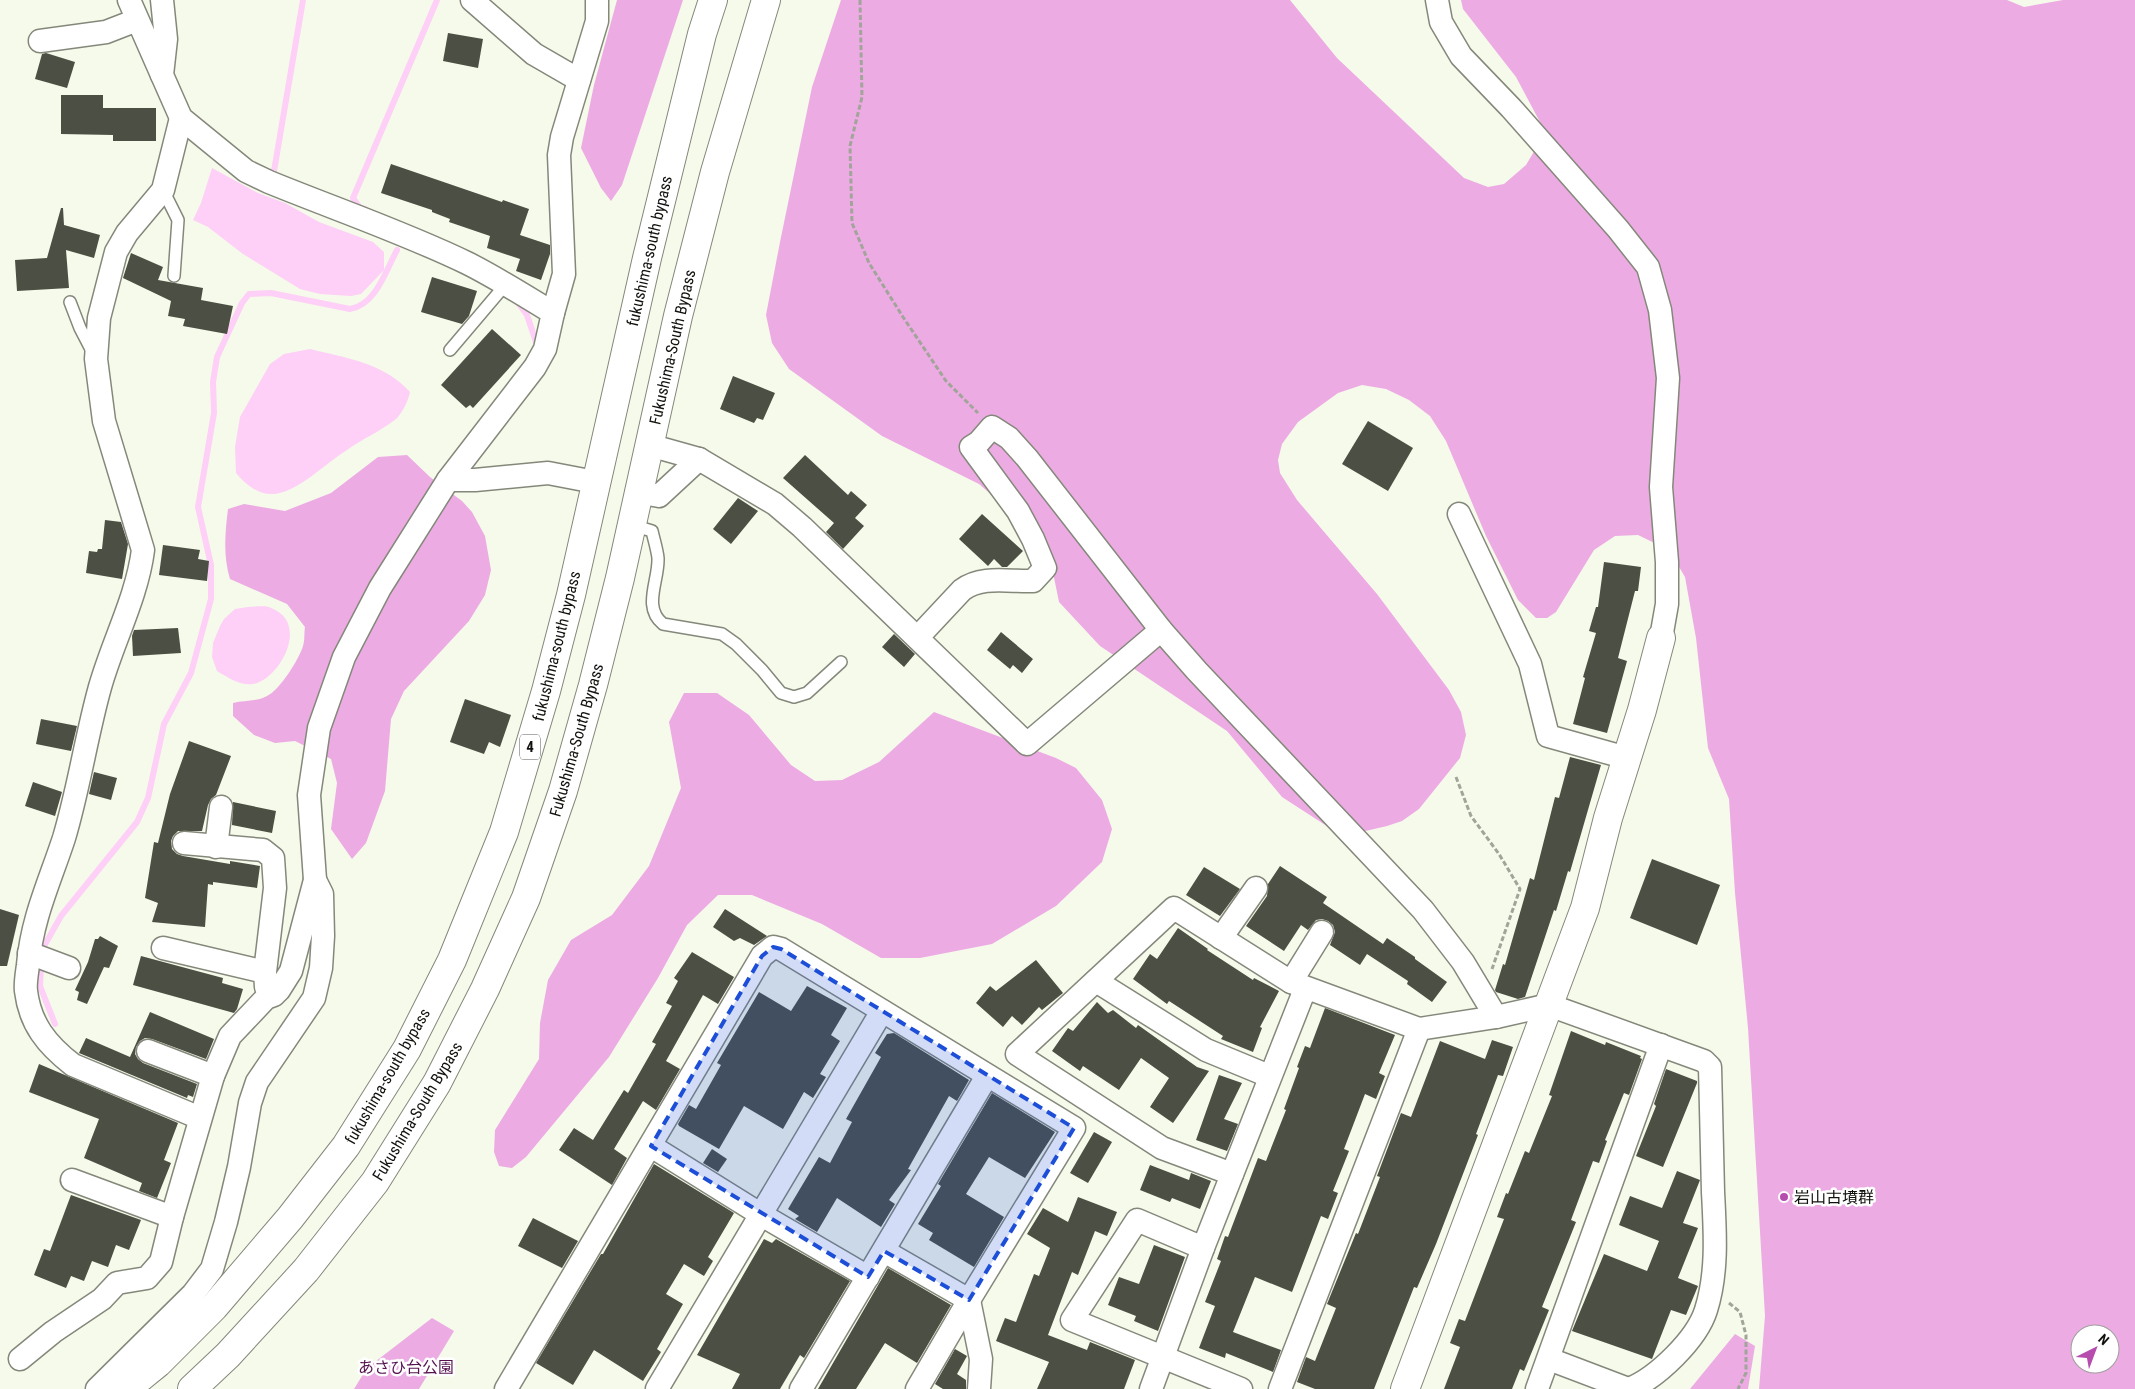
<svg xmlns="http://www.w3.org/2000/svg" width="2135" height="1389" font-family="'Roboto Condensed','Noto Sans JP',sans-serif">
<rect width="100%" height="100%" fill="#f5faeb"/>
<g fill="#edabe4" fill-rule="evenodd">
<path d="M617 0H683L622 185 611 201 601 188 581 148 594 85Z"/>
<path d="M841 0H1290L1337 58 1464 178 1488 187 1504 184 1526 165 1542 138 1541 124 1516 77 1463 9 1461 0H2007L2024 7 2063 0H2135V1389H1759L1765 1316 1748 1028 1735 893 1729 799 1708 748 1696 638 1685 577 1669 550 1638 535 1615 536 1594 550 1556 612 1547 618H1536L1518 600 1486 536 1446 441 1430 416 1409 400 1386 389 1362 385 1338 393 1298 422 1282 444 1278 460 1280 473 1297 500 1377 594 1449 690 1461 712 1466 735 1460 758 1419 809 1402 821 1387 826 1361 832 1333 830 1282 797 1227 731 1100 646 1059 602 1047 543 979 484 882 436 789 369 772 343 766 315 780 242 812 87ZM2080 1334H2110V1364H2080Z"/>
<path d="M407 455 430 477 462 501 472 512 485 536 491 570 485 595 469 621 404 691 391 719 385 791 366 843 352 859 331 829 337 783 331 759 295 741 275 743 254 735 233 716V703C244 700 256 702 267 696 280 690 299 659 303 646 305 640 304 633 305 627L287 604 230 579C223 556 225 533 228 509L244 504 285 511 331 493 378 457Z"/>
<path d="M684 693H717L749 715 791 765 815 781 842 780 879 762 934 712 1056 758 1076 768 1102 800 1112 829 1102 862 1056 906 992 944 920 958H881L822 924 752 895H718L687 925 658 978 609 1057 526 1157 512 1168 499 1166 494 1152 495 1130 539 1059 540 1023 548 980 571 940 612 915 649 866 681 788 669 722Z"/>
<path d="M432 1318 454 1331 419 1389H354L367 1368Z"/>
<path d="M1735 1334 1755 1346 1748 1389H1690Z"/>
</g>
<g fill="#fecff7">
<path d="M212 168 258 193 285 203 319 222 373 242 384 252V270L361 294 351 296 320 294 300 289 243 254 208 227 193 220 201 203Z"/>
<path d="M310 349C346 358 384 363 410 392 408 401 403 412 396 419 381 431 362 439 347 450 327 462 295 495 271 494 257 494 244 483 236 473L235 447 240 417 270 364 284 354Z"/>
<path d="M248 607C255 607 265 605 271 608 311 623 279 680 253 684 240 686 227 677 217 671L212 657 213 643 220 626 224 619 235 609Z"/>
</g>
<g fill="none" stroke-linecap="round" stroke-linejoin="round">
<g stroke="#fecff7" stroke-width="6">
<path d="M274 171 303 0"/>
<path d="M365 209 360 208 353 198 437 0"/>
<path d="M517 301 527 315 536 342"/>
<path d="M43 948 61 916 137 822 148 798 164 724 191 673 211 599V565L198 507 214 413 213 382 217 357 242 303 249 294 271 293 350 309C376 305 386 270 397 250"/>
<path d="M41 966 40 986 55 1024"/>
</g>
</g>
<g fill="#4c4f43">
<path d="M448 33 483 39 478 68 443 61Z"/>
<path d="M46 53 75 62 67 88 35 79 42 54Z"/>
<path d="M61 95H103V108H156V141H113V135L61 134Z"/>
<path d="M391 164 502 202 503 200 529 209 520 235 550 245V254L541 280 516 271 520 259 487 248 490 236 449 222 450 219 432 212V210L381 193Z"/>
<path d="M61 208H63L64 225 100 235 94 258 66 250 69 288 17 291 15 260 47 258Z"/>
<path d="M131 253 163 267 158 280 203 288 201 300 233 306 227 334 183 326 185 319 168 316 171 301 123 278Z"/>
<path d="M432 277 477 291 469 316 462 324 421 312Z"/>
<path d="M492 329 521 355 473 408 470 405 466 408 441 385Z"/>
<path d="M733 376 775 393 763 420 757 418 754 423 720 409Z"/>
<path d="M1368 421 1413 448 1388 491 1342 464Z"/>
<path d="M805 455 848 495 851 491 867 505 855 518 864 526 843 549 826 532 834 523 783 478Z"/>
<path d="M738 498 758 511 731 544 713 529Z"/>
<path d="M982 514 1023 551 1007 567H1002L994 559 988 566 959 539Z"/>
<path d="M105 520 121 522 128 544 122 579 86 573 89 551 97 552 98 549H102Z"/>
<path d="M163 545 200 550 198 559 209 561 207 581 159 575Z"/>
<path d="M1604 562 1641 567 1638 591H1635L1618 658 1627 661 1607 733 1573 724 1585 678 1583 677 1596 633 1589 631 1596 607H1598Z"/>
<path d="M178 628 181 653 133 656 132 636 134 630Z"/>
<path d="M1001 632 1033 659 1022 673 1013 665 1010 669 987 650Z"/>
<path d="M894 634 915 654 904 667 882 647Z"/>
<path d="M465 699 511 715 500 747 489 742 484 754 450 742Z"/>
<path d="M41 719 77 726 71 751 36 744Z"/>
<path d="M189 741 231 756 216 795 211 799 208 805 202 831H178L173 836 171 841 172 849 177 854 183 856 230 864V861L260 866 257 888 213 882V885L208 884 205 927 152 922 158 903 145 898 154 842 158 843 170 794Z"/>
<path d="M1570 757 1601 765 1570 872 1568 871 1556 911 1554 910 1525 997 1518 999 1496 992 1495 990 1503 964 1505 965 1530 878 1534 880 1555 797 1559 798Z"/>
<path d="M94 772 117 778 111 800 89 794Z"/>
<path d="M33 782 62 792 55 816 25 806Z"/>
<path d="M233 802 276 811 272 833 232 825Z"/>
<path d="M1652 859 1720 885 1697 945 1630 918Z"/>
<path d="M1280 866 1327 897 1323 903 1383 944 1387 938 1415 957V959L1447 982 1432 1002 1407 984 1408 981 1367 954 1360 965 1330 945 1335 932 1333 925 1328 921 1322 919 1316 920 1308 930 1301 925 1284 951 1246 926 1267 896 1268 884Z"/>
<path d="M1204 867 1240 889 1220 916 1186 895Z"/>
<path d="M0 909 19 915 7 966H0Z"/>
<path d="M725 909 767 936 754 945 740 938 734 941 713 927Z"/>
<path d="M1178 928 1208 949 1207 950 1253 980 1254 978 1279 991 1260 1027 1262 1028 1253 1052 1221 1039 1223 1036 1169 1001 1167 1004 1133 979 1150 954 1157 959Z"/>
<path d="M100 936 118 946 109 968 104 967 87 1004 77 1000 79 992 75 990 88 962 95 939H98Z"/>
<path d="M692 952 734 977 718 1004 703 995 666 1061 680 1069 656 1110 643 1101 614 1149 627 1158 612 1185 559 1150 574 1128 593 1140 624 1090 628 1093 656 1044 652 1042 672 1006 666 1003 678 981 674 978Z"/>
<path d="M141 956 223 978 222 983 243 989 237 1009 234 1013 133 985Z"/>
<path d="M1036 960 1063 993 1042 1010 1039 1007 1022 1025 1012 1016 1003 1027 976 1003 990 986 996 991Z"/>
<path d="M807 986 847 1008 831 1035 840 1041 820 1074 826 1077 813 1098 804 1092 783 1129 744 1106 719 1149 679 1126 678 1124 689 1105 696 1109 721 1065 717 1063 759 992 791 1011Z"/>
<path d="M1097 1002 1108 1013 1113 1010 1136 1028 1138 1025 1197 1067 1209 1071 1173 1123 1150 1107 1169 1078 1141 1058 1119 1090 1083 1066 1080 1071 1052 1051 1068 1028 1073 1031Z"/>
<path d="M1325 1008 1395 1035 1379 1073 1385 1076 1376 1099 1365 1094 1344 1149 1349 1151 1333 1191 1338 1193 1328 1219 1321 1216 1292 1292 1255 1277 1233 1332 1281 1350 1273 1372 1226 1353 1225 1358 1199 1348 1215 1306 1205 1302 1221 1261 1217 1259 1225 1236 1228 1237 1258 1158 1266 1161 1286 1110 1284 1109 1299 1068 1297 1067 1305 1046 1310 1048Z"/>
<path d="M150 1012 214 1039 206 1059 152 1039 145 1038 140 1041 136 1047 135 1054 138 1059 143 1063 197 1084 193 1097 188 1095 187 1098 79 1053 86 1038 130 1057Z"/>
<path d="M1571 1031 1605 1045 1606 1042 1641 1056 1640 1058 1642 1059 1629 1095 1624 1093 1605 1140 1607 1141 1599 1163 1593 1161 1571 1220 1576 1222 1542 1307 1549 1310 1524 1371 1520 1369 1512 1389H1444L1460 1347 1450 1343 1459 1319 1465 1321 1504 1219 1497 1217 1506 1193 1508 1194 1525 1151 1529 1153 1552 1096 1549 1095Z"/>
<path d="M894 1033 969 1080 957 1101 949 1096 908 1169 911 1170 889 1200 895 1204 881 1227 837 1198 817 1232 795 1219 799 1216 788 1209 819 1157 830 1163 852 1122 846 1119 881 1057 875 1053 887 1034Z"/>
<path d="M1492 1040 1513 1047 1503 1076 1498 1075 1476 1134 1478 1135 1436 1244 1417 1288 1414 1287 1374 1389H1315L1297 1382 1306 1357 1315 1361 1336 1308 1327 1304 1356 1233 1358 1234 1380 1177 1377 1176 1401 1113 1411 1117 1440 1041 1485 1059Z"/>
<path d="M39 1064 178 1123 164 1160 171 1163 157 1198 139 1191 142 1183 84 1158 99 1119 29 1092Z"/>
<path d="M1666 1069 1697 1081V1083L1663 1167 1636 1156 1656 1106 1654 1104Z"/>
<path d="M1219 1075 1242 1083 1224 1119 1238 1124 1227 1151 1196 1140Z"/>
<path d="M992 1093 1055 1132 1025 1178 989 1157 966 1194 1004 1217 974 1267 929 1240 933 1233 918 1224 941 1186 938 1184Z"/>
<path d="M1094 1132 1112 1142 1088 1183 1070 1173Z"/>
<path d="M712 1149 727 1159 718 1172 703 1163Z"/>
<path d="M654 1164 734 1213 708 1257 713 1261 704 1276 684 1264 666 1294 683 1304 657 1349 661 1352 643 1381 594 1350 573 1385 536 1363 601 1254H603Z"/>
<path d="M1150 1165 1189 1180 1191 1173 1211 1181 1200 1209 1172 1198 1170 1202 1140 1190Z"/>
<path d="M1677 1171 1700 1180 1683 1223 1698 1228 1678 1278 1698 1286 1686 1315 1671 1310 1652 1359 1572 1331 1604 1254 1647 1271 1659 1241 1619 1225 1630 1196 1662 1208Z"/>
<path d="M71 1195 141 1220 129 1250 116 1245 108 1267 92 1261 84 1281 71 1276 66 1288 34 1275 44 1249 50 1251Z"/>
<path d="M1078 1197 1117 1212 1107 1236 1095 1231 1078 1275 1072 1272 1048 1335 1087 1350 1090 1342 1135 1360 1124 1389H1037L1049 1362 996 1341 1005 1318 1016 1322 1034 1274 1039 1276 1050 1248 1027 1234 1043 1208 1068 1222Z"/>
<path d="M533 1218 578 1241 562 1268 518 1246Z"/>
<path d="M764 1239 772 1243 776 1239 850 1281 804 1358 800 1355 780 1389H732L740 1374 697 1355Z"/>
<path d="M1154 1245 1185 1257 1158 1331 1134 1321 1136 1316 1108 1305 1119 1277 1139 1284Z"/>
<path d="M888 1268 951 1305 917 1363 885 1343 856 1389H818Z"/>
<path d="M955 1349 967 1356 957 1374 966 1380V1389H943L935 1384Z"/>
</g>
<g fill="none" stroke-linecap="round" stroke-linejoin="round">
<defs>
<g id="service">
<path d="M163 190 178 220 174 276"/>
<path d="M70 302 80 328 93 353"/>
<path d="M450 350 506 284"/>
<path d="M632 525 652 531C654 540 657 549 658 558 659 581 642 607 663 624L722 634 736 644 762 670 781 693 794 697 807 693 841 662"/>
</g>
<g id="minor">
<path d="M129 0 162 75"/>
<path d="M472 0 534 54 579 80"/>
<path d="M1437 0 1441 22 1461 56 1511 108 1618 229 1648 267 1660 310 1668 378 1661 487 1667 562V604L1661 638"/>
<path d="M40 41 106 32 137 20"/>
<path d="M181 118 163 190 127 233 116 252 99 318 96 359 104 421 143 550C137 597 113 641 100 687 86 737 79 788 64 838 50 881 32 918 28 965 27 973 25 983 26 991 30 1024 47 1045 73 1065L200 1118"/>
<path d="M553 313 564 274 559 155 562 137 597 21V0"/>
<path d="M649 445 699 459 775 504 802 527 1027 744 1161 630"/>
<path d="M448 480H475L548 473 595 482"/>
<path d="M637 492 659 496 699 459"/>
<path d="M1459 514 1530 664 1548 736 1627 758"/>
<path d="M918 637 962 590C982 575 1009 582 1033 581L1045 568 1033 539 1018 511 971 447 979 442 992 427 1009 438 1027 458 1161 630 1197 671 1423 910 1463 962 1496 1017"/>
<path d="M184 843 263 850 273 858 275 888 265 972"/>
<path d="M216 847 221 807"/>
<path d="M1221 938 1256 888"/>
<path d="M163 948 265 972 266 987"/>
<path d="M29 953 69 968"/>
<path d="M1096 981 1206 1050 1269 1076"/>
<path d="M1291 982 1322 932"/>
<path d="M148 1051 213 1076"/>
<path d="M651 1146 760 1214 868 1277"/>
<path d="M1232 1174 1162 1148 1017 1054 1174 908 1291 982 1419 1029 1496 1017 1549 1005 1704 1061 1710 1067C1711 1109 1712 1151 1713 1192 1715 1231 1718 1272 1706 1310 1697 1339 1657 1378 1629 1389"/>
<path d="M72 1180 172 1217"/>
<path d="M1203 1248 1137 1220 1072 1320 1241 1389"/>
<path d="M884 1251 969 1300 981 1359 979 1389"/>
<path d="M20 1359 53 1332 102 1299 117 1283 147 1278 161 1262 172 1217 213 1076 230 1036 266 998 274 995 279 990 291 971 315 880 309 795 319 728 344 657 380 588 448 480 535 367 545 349 553 313C525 296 497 278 467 263 403 232 335 209 269 182L246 171 181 118 162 75 166 39 162 0"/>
<path d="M1549 1359 1628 1389"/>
<path d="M97 1389 193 1294 212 1269 226 1222 239 1167 250 1103 257 1082 314 998 321 968 323 936 322 894 315 880"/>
<path d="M506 1389 762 956 773 947 781 949 1074 1128 969 1300 917 1389"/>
<path d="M657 1389 882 1011"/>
<path d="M801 1389 987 1076"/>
<path d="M1151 1389 1203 1248 1305 989"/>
<path d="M1280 1389 1419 1029"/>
<path d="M1537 1389 1661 1045"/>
</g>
<path id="tertiary" d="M1405 1389 1585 908 1608 818 1642 710 1661 638"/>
<g id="trunk">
<path d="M126 1389 158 1363 214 1307 290 1218 346 1146 407 1049 452 960 504 832 546 691 571 595 647 258 702 34 713 0"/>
<path d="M192 1389 228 1355 306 1270 375 1182 437 1083 485 989 526 898 563 791 593 685 620 578 678 316 715 172 766 0"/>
</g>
</defs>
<use href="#service" stroke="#84887a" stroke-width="14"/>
<use href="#minor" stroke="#84887a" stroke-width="25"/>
<use href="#tertiary" stroke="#84887a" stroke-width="30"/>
<use href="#trunk" stroke="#84887a" stroke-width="30"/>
<g stroke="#a1a499" stroke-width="3" stroke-dasharray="5 2.5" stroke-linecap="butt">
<path d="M860 0 862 97 850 146 852 223 869 263 903 317 946 381 978 413"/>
<path d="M1456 777 1471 816 1499 854 1520 889 1492 969"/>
<path d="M1729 1303 1740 1312 1746 1335V1373L1738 1389"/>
</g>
<use href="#service" stroke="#fff" stroke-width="11"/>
<use href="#minor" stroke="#fff" stroke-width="22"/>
<use href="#tertiary" stroke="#fff" stroke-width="28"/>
<use href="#trunk" stroke="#fff" stroke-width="28"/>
</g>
<path fill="#1d4ed8" fill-opacity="0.2" stroke="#1d4ed8" stroke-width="4" stroke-dasharray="10 6" stroke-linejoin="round" d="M773 947 781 949 1074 1128 969 1300 884 1251 868 1277 651 1146 762 956Z"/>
<circle fill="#b64cad" stroke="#fff" stroke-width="2" cx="1784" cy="1197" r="5"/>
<g text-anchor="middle" stroke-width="5" stroke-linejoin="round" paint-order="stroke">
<rect fill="#fff" stroke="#585956" stroke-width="1" x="520" y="734.5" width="20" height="25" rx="4"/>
<g font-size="15" font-weight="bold" fill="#11120d">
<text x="530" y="752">4</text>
</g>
<g font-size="16" fill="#11120d" stroke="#fff">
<text transform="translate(649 251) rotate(-77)" y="6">fukushima-south bypass</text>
<text transform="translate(672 347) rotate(-77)" y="6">Fukushima-South Bypass</text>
<text transform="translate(556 646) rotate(-76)" y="6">fukushima-south bypass</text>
<text transform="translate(576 740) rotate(-74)" y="6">Fukushima-South Bypass</text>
<text transform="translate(387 1076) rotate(-60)" y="6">fukushima-south bypass</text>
<text transform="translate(417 1111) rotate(-59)" y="6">Fukushima-South Bypass</text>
</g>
<g font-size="16" fill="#11120d" stroke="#fff" text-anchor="start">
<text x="1794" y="1203">岩山古墳群</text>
</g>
<g font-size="16" fill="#54124f" stroke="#fff">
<text x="406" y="1373">あさひ台公園</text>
</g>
</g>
<g transform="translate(2095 1349) rotate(42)"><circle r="24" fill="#ffffff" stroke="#a0a09e"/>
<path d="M0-4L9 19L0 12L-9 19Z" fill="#b64cad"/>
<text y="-8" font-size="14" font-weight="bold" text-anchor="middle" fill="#11120d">N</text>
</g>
</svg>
